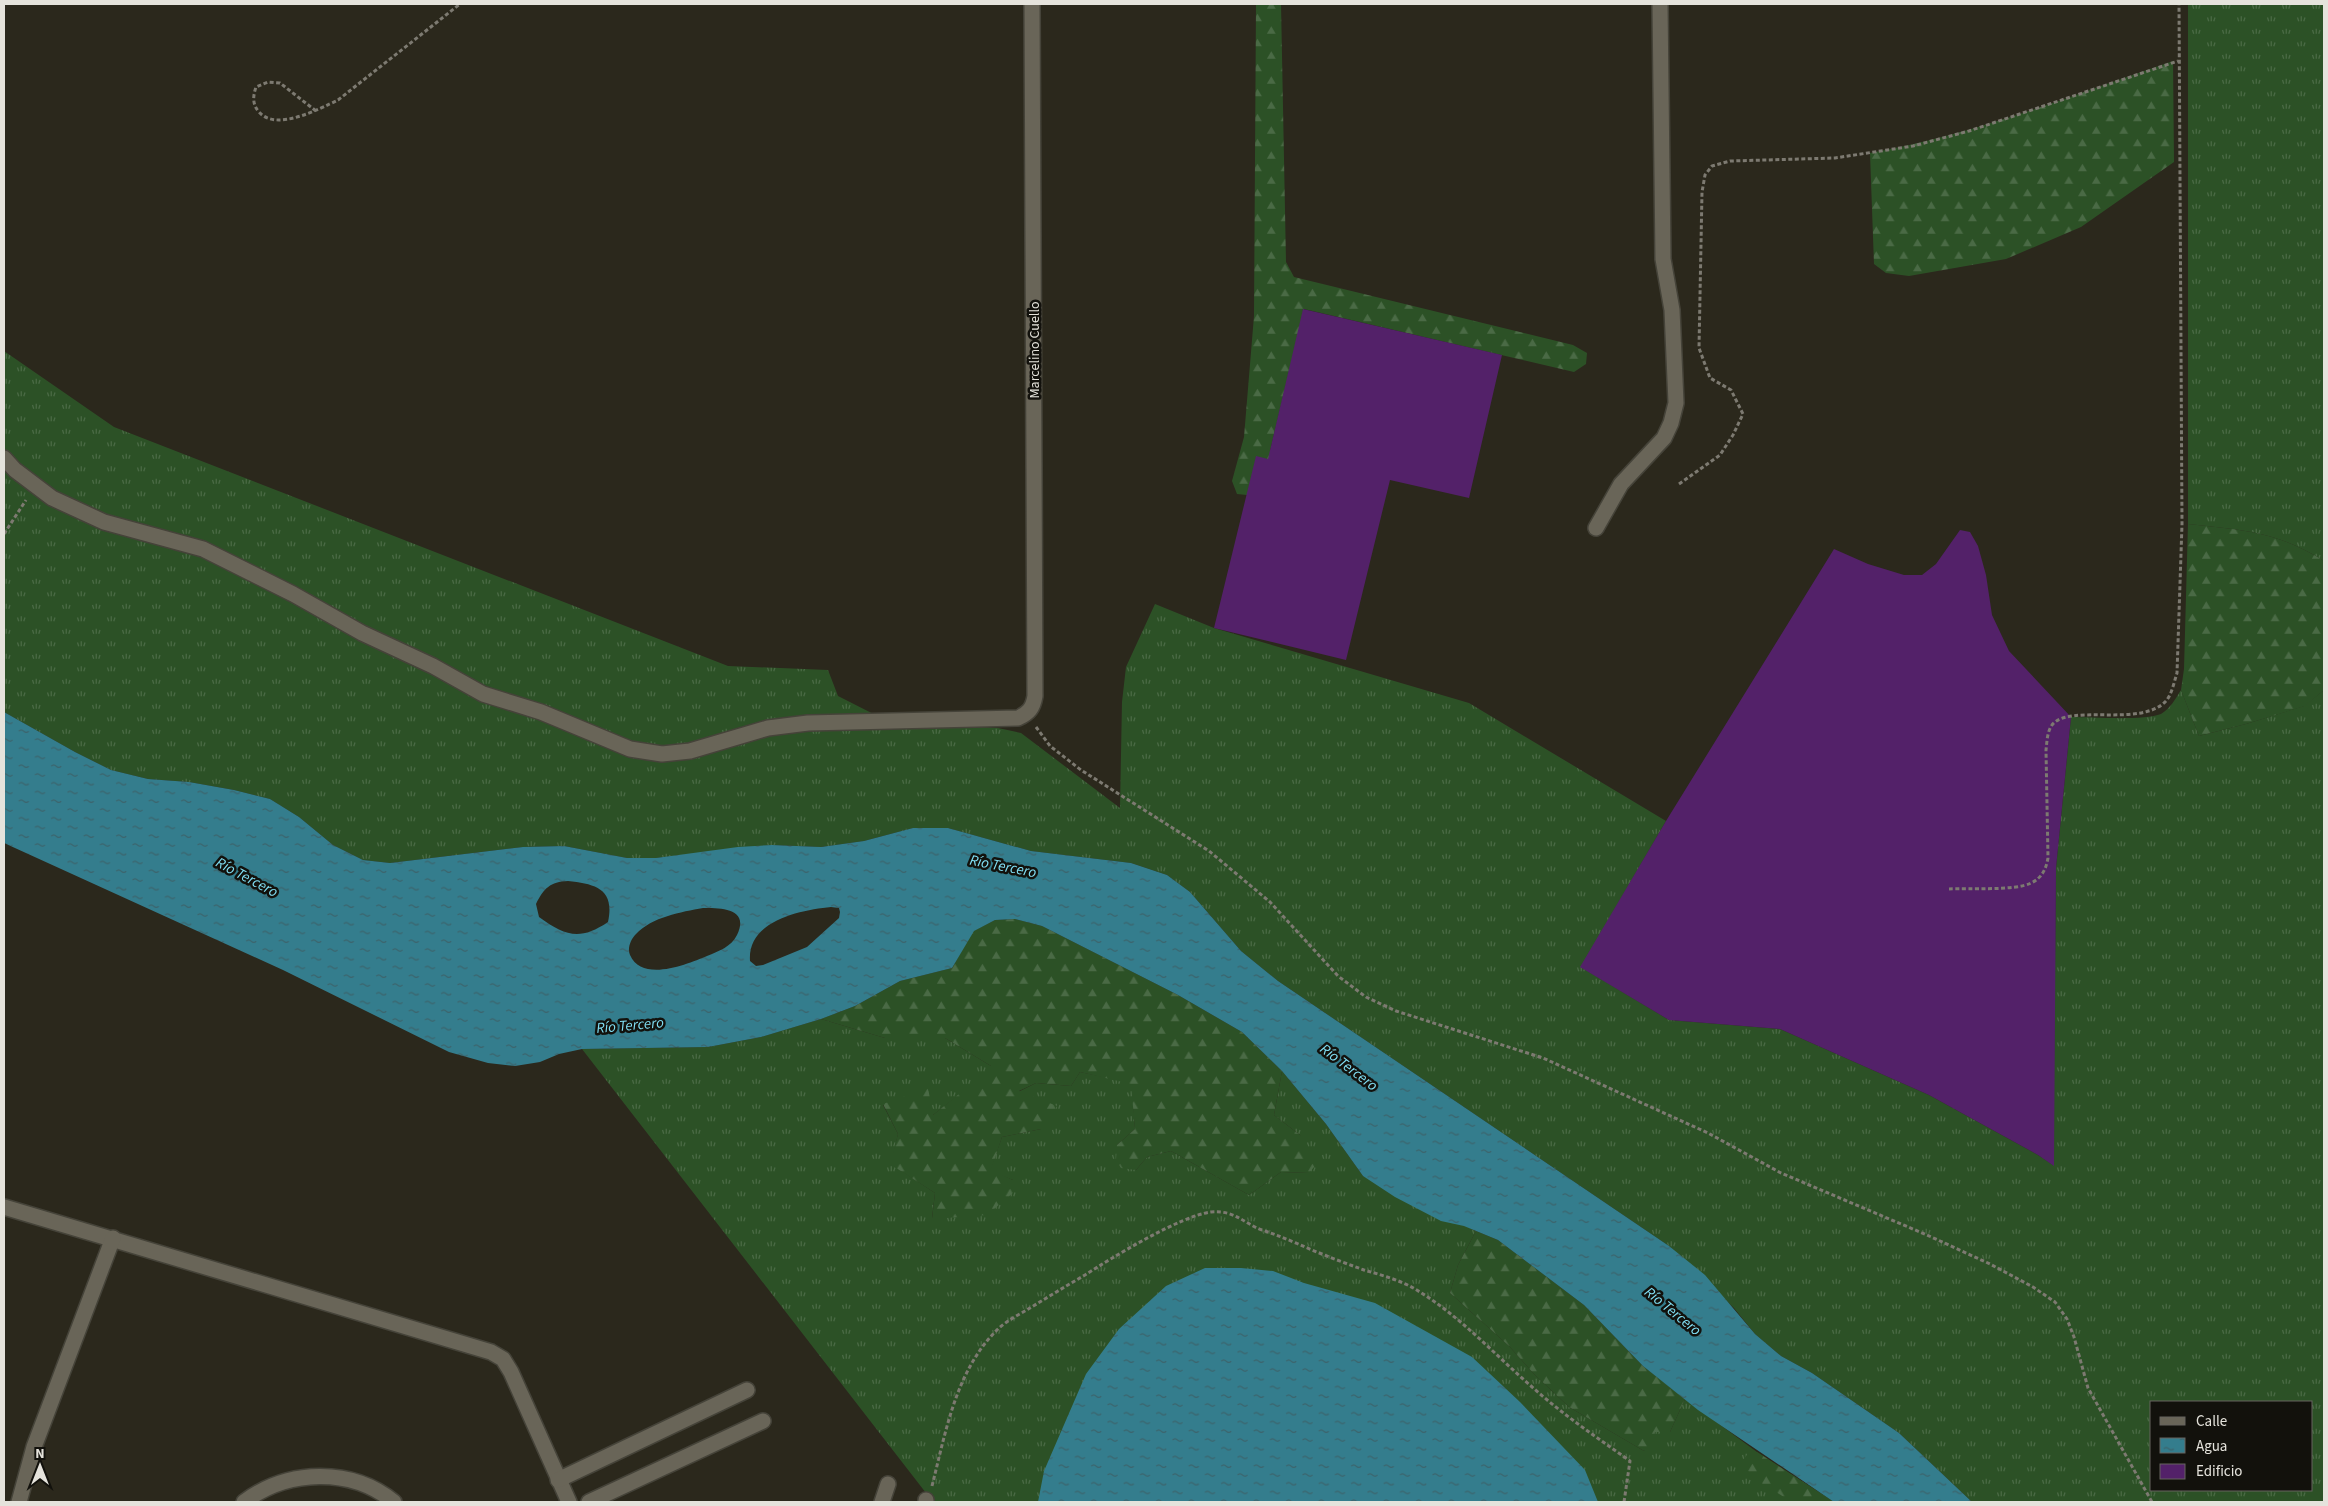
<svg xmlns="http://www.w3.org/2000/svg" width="2328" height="1506" font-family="'Source Sans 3',sans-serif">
<defs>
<pattern id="grass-tufts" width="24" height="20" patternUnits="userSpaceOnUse" patternTransform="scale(1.25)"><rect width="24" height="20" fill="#2c5126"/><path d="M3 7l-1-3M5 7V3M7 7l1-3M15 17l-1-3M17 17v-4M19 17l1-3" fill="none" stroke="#4a6a45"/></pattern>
<pattern id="forest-firs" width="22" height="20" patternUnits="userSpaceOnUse" patternTransform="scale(1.25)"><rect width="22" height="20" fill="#2c5126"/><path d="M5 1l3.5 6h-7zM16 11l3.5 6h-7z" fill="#4a6a45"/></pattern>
<pattern id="water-ripples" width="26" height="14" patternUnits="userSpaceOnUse" patternTransform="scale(1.25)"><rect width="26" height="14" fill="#347d8d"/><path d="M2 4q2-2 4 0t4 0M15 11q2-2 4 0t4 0" fill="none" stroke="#3c636b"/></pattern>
</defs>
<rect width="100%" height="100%" fill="#2b281c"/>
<g fill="url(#grass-tufts)" fill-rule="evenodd">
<path d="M2188 4H2324V561C2277 531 2241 530 2188 524Z"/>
<path d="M4 351 114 427 728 666 828 670 838 696 901 728 947 725 998 728 1021 733 1120 808 1122 702 1126 667 1155 604 1214 628 1469 703 1666 821 1581 967 1669 1020 1780 1029 1929 1095 2038 1155 2053 1165 2056 868 2071 717C2091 717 2144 721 2161 714 2170 709 2176 698 2181 690L2199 736 2246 724 2304 706 2324 690V1502H1972L1899 1433 1812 1373 1781 1356 1755 1334 1734 1308 1669 1246 1278 981 1241 951 1190 892 1167 875 1131 863 1031 851 948 828H913L864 841 821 847 772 845 656 858H627L564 846 523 847 390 863 363 860 333 845 299 817 270 799 234 790 189 782 148 779 111 770 75 752 4 712ZM2152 1402H2312V1490H2152Z"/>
<path d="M821 1019 885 1038H945L991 1066V1086L969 1087 933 1115 883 1105 898 1134 891 1164 935 1193 932 1218 1013 1180 990 1171 1002 1137 1041 1129 1018 1092 1036 1083 1071 1086 1080 1072 1132 1083 1135 1129 1117 1145 1136 1170 1147 1157 1171 1151 1249 1195 1281 1172 1309 1173 1300 1135 1274 1115 1282 1071 1326 1124 1363 1176 1476 1231 1458 1265 1450 1293 1509 1346 1534 1374 1569 1407 1644 1451 1655 1432H1670L1685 1399 1757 1452 1834 1502H933L582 1049 708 1047 761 1037Z"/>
</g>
<g fill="url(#forest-firs)">
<path d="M1256 4H1281L1286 262 1294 277 1573 345 1587 353 1586 364 1574 372 1304 309 1270 451V460L1247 495 1237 494 1232 481 1244 437 1254 316Z"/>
<path d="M2173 61 2174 162 2081 227 2006 259 1909 276 1886 273 1874 264 1870 153C1974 135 2073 95 2173 61Z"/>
<path d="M2188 524C2241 530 2277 531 2324 561V690L2305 706 2246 724 2199 736 2181 690 2184 669Z"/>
<path d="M1015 919 1042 926 1178 995 1242 1032 1282 1071 1274 1115 1300 1135 1319 1161 1309 1173 1281 1172 1249 1195 1171 1151 1147 1157 1136 1170 1121 1168 1116 1160 1117 1145 1135 1129 1131 1084 1080 1072 1071 1086 1036 1083 1019 1091 1057 1106 1041 1129 1002 1137 991 1170 1013 1180 1017 1186 1014 1192 987 1215 932 1219 935 1193 890 1164 898 1134 883 1104 928 1088 933 1115 969 1086 991 1085V1066L945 1038H885L821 1019 855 1006 900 981 952 968 973 931 995 920Z"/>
<path d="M1476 1231 1498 1240 1584 1305 1643 1366 1685 1399 1670 1432H1655L1653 1443 1644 1451 1569 1407 1534 1374 1509 1346 1450 1293 1458 1265Z"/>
<path d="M1749 1452H1757L1834 1502H1792L1758 1481 1746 1469 1744 1459Z"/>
</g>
<g fill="url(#water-ripples)" fill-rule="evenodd">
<path d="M4 712 75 752 111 770 148 779 189 782 234 790 270 799 299 817 333 845 363 860 390 863 523 847 564 846 627 858H656L738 847 772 845 821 847 864 841 913 828H948L1031 851 1131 863 1167 875 1190 892 1241 951 1278 981 1669 1246 1705 1275 1755 1334 1781 1356 1812 1373 1899 1433 1972 1502H1834L1698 1410 1643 1366 1584 1305 1498 1240 1464 1226 1441 1221 1395 1197 1363 1176 1326 1124 1282 1071 1242 1032 1178 995 1042 926 1015 919 995 920 974 931 952 968 900 981 855 1006 821 1019 761 1037 708 1047 582 1049 559 1054 540 1062 515 1066 488 1063 449 1052 283 970 4 843ZM568 881C596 884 615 889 608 922 580 941 565 936 539 917L536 904C544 888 550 882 568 881ZM831 907 839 908 840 912 839 918 807 947 763 965 756 966 750 961C747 921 800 910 831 907ZM703 908C721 908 750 908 737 935 731 947 719 951 707 956 688 964 642 983 630 955 627 948 631 939 636 934 652 917 681 912 703 908Z"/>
<path d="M1205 1268H1241L1273 1271 1304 1283 1375 1303 1472 1357 1520 1402 1585 1470 1598 1502H1038L1044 1471 1086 1374 1119 1329 1166 1286Z"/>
</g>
<g fill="#532169">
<path d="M1303 309 1502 355 1469 498 1390 480 1346 660 1214 628 1256 456 1268 459Z"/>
<path d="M1960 530 1970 532 1978 546 1986 575 1992 615 2009 651 2071 717 2056 868 2054 1166 2038 1155 1929 1095 1780 1029 1669 1020 1580 967 1666 821 1834 549 1868 564 1904 575H1922L1936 564Z"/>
</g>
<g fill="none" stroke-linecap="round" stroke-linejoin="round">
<defs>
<g id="minor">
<path d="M4 458 15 470 52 498 104 522 203 549 293 594 362 633 433 666 483 694 541 712 630 749 662 754 690 751 768 728 808 723 1018 718C1029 713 1033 708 1035 696L1032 4"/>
<path d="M1596 528 1621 484 1664 438 1671 423 1676 403 1672 310 1663 259 1660 4"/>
<path d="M4 1207 491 1352 503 1359 511 1372 569 1502"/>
<path d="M558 1480 747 1390"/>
<path d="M19 1502 34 1447 113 1238"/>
<path d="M244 1502C288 1469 351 1467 394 1502"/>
<path d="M589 1502 763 1421"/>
<path d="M882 1502 888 1484"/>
<path d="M926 1502V1500"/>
</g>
</defs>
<use href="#minor" stroke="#454339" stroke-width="18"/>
<g stroke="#7d7a71" stroke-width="3" stroke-dasharray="4 2.5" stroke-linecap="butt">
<path d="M316 111 280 83 268 82 256 87C253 96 252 104 259 112 276 132 319 109 338 100L460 4"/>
<path d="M1679 484 1720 455 1733 435 1743 414 1731 390 1710 378 1699 348 1702 192 1705 175 1712 166 1730 161 1835 158 1913 146 1969 131 2178 61"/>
<path d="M4 534 26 500"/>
<path d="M1036 727 1050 746 1081 770 1209 851 1239 876 1270 902 1338 976 1366 997 1396 1011 1543 1058 1708 1133 1781 1173 1927 1235 1990 1264 2033 1287 2055 1302 2067 1319 2074 1337 2088 1388 2152 1502"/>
<path d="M1949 889C1968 888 2016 891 2031 883 2042 878 2046 869 2048 858L2046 750C2047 742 2047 732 2052 725 2069 703 2141 728 2166 701 2172 694 2174 682 2177 673L2182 524 2179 4"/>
<path d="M932 1486C946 1431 956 1369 999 1328 1008 1320 1020 1314 1030 1308 1048 1297 1066 1286 1085 1275 1113 1257 1180 1216 1211 1212 1235 1210 1243 1223 1262 1230 1274 1234 1284 1238 1296 1243 1318 1253 1342 1262 1364 1270 1381 1275 1400 1280 1415 1289 1459 1315 1493 1353 1531 1386 1562 1414 1596 1437 1630 1461L1624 1502"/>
</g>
<use href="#minor" stroke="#696558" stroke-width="15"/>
</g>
<g text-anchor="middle" stroke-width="5" stroke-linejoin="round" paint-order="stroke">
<g font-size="14" fill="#e5e3dc" stroke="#12110c">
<text transform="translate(1034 350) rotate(-90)" y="5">Marcelino Cuello</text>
</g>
<g font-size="15" font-style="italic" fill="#81dff4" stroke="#12110c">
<text transform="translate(1003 866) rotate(11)" y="5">Río Tercero</text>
<text transform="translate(247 877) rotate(28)" y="5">Río Tercero</text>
<text transform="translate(630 1025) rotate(-5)" y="5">Río Tercero</text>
<text transform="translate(1349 1067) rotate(37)" y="5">Río Tercero</text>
<text transform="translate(1673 1311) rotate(39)" y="5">Río Tercero</text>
</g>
</g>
<rect width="2328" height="1506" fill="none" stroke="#e5e3dc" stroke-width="10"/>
<rect x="2150" y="1401" width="162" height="90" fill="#12110c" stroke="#66655f"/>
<rect x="2160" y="1417" width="25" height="8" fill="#696558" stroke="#66655f"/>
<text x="2196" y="1426" font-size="15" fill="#e5e3dc">Calle</text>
<rect x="2160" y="1438" width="25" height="15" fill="url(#water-ripples)" stroke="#66655f"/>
<text x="2196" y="1451" font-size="15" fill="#e5e3dc">Agua</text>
<rect x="2160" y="1464" width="25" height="15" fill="#532169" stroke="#66655f"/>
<text x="2196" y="1476" font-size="15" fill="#e5e3dc">Edificio</text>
<g transform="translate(40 1466)" stroke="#12110c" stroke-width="4" paint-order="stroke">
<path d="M0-4L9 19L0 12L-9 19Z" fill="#e5e3dc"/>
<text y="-8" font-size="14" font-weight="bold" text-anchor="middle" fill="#e5e3dc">N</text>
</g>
</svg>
